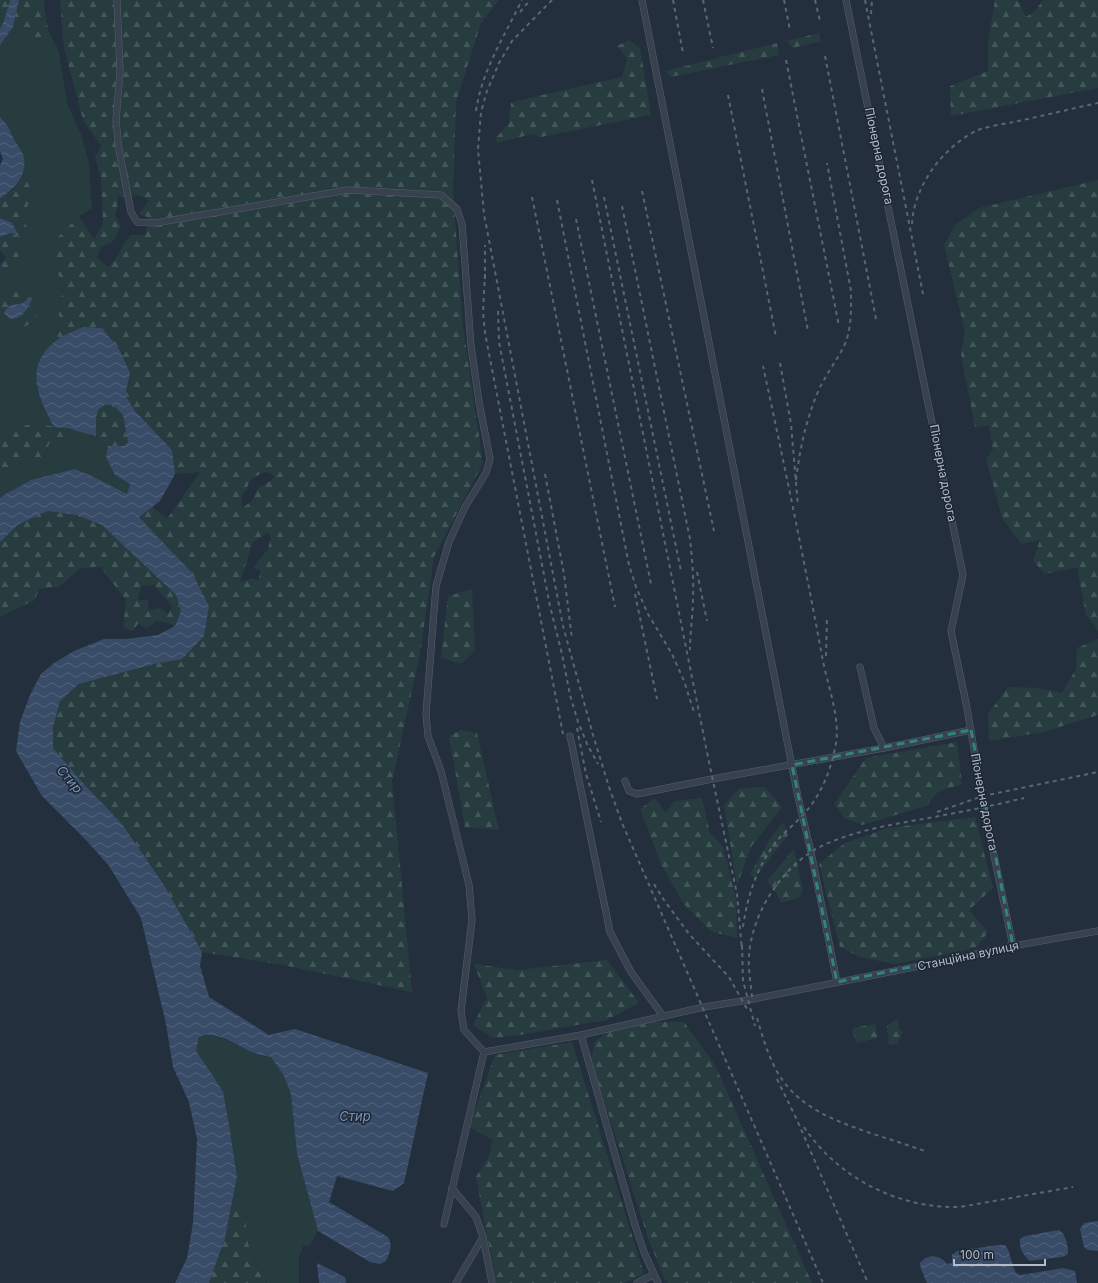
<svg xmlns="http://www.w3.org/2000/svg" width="1098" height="1283" font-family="Inter,sans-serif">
<defs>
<pattern id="forest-firs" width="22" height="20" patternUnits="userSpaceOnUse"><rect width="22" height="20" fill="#263c3f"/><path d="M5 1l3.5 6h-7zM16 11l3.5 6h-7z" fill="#435659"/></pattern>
<pattern id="water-waves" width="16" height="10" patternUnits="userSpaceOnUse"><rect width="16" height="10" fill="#394c67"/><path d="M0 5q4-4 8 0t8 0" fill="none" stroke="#53647b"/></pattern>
</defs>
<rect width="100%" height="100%" fill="#242f3e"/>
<g fill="#263c3f">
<path d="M13 27 37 41 48 30 59 52 67 103 81 134 89 163 92 209 79 216 55 272 65 284 60 301 57 339 44 353 37 371V390L44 408 54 427 35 423 0 432V319L22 328 35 322 36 314 43 301 0 289V275L5 271 28 239 25 216 32 190 23 176 24 158 4 120 0 117V45Z"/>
<path d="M82 432 96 436 108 446 106 457 130 484 127 495H4L0 498V471L15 468 26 456 38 459 45 454 51 440Z"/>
<path d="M205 1035 219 1037 254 1053 271 1057 284 1076 291 1094 297 1154 318 1231 310 1245 303 1246 299 1258V1283H269L250 1254 246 1227 247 1209 233 1200 237 1177 229 1124 223 1092 196 1051 199 1037Z"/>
</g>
<g fill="url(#forest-firs)" fill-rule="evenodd">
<path d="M0 0H10L4 21 0 29Z"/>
<path d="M19 0H45L44 5 48 30 37 41 13 27Z"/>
<path d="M60 0H499L481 23 456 102 453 193 463 327 483 463 434 557 420 654 392 781 412 992 283 965 202 952 164 885 122 824 82 782 53 748V728L60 701 80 684 154 664 182 659 192 573 139 517 152 507 167 519 200 472 175 474 172 450 135 411 125 395 130 373 83 327 57 339 60 301 65 284C52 269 52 263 52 243L79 216 94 239 103 224 101 177 95 158 101 146 83 120 64 48ZM139 195 149 200 139 214 149 218 145 235H130L114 261 108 267 97 258 101 247 113 241 121 226 115 216 118 203 117 197ZM267 472 275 476 272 480 258 488 252 501 242 508V494L247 490C248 478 257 475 267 472ZM267 533 271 535 268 549 253 568 261 571 258 581 253 578 240 582 253 542Z"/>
<path d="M995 0H1018L1026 17 1035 11 1043 0H1098V88L951 116 950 86 988 71V41Z"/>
<path d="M819 33 821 41 793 48 787 41Z"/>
<path d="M629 40 640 48 651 115 541 137 532 134 498 143 495 139 509 123 511 103 529 98 622 77 627 58 617 46Z"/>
<path d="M777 43 779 55 670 77 665 71Z"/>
<path d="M23 176 32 190 25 216 28 238 18 257 0 275V265L6 257 0 250V237L11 233 18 236 12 223 0 218V199L15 188Z"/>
<path d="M1098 180V631L1086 615 1077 567 1045 574 1033 561 1040 540 1021 544 1002 518 986 459 993 450 989 425 975 427 961 355 965 332 944 245 955 225 979 208Z"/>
<path d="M21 279 29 297 43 300 36 314 35 322 21 328 0 319V289L8 291ZM29 297 33 299C27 310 24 319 10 318L14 304 23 303Z"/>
<path d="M105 405H113L123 415 128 442 124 446H108L96 436V418L98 410Z"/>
<path d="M35 423C51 427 67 427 82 432L51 440 45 454 38 459 26 456 15 468 0 471V432Z"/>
<path d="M48 511 77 515 103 525 176 595 181 611 175 626 168 623 156 621 147 629 139 623 132 631 123 627 126 600 100 567 80 568 59 587 39 589 35 600 0 617V542L19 524ZM154 585 172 606 168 614 160 608 149 610 148 600H138L141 586Z"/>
<path d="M472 589 475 651 461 664 441 658 448 596Z"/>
<path d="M1098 639V715L1044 732 989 741 988 714 1008 687 1038 688 1062 693 1076 669 1077 648Z"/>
<path d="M461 730 477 733 499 830 465 827 449 736Z"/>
<path d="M957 742 962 784 938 792 926 806 862 825 845 818 834 804 866 758Z"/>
<path d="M765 787 782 807 751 847 737 886 724 805 740 788Z"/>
<path d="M655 798 666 813 674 801 702 798 710 833 723 847 736 899 737 938 712 932 684 904 661 864 640 809Z"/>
<path d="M975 817 993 888 969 910 988 932 976 948 895 964 860 957 840 947 819 864 845 843 888 828Z"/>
<path d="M783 822 788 835 754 879 750 874 770 839Z"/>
<path d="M794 849 803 891 799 898 781 903 777 894 767 881Z"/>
<path d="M607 960 639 1003 606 1020 520 1035 493 1038 473 1025 487 998 474 964 518 970Z"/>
<path d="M898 1018 899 1029 903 1032 897 1044 889 1045 887 1026Z"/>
<path d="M654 1022H684L715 1065 812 1283H668L664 1278 648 1238 591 1060 595 1041 608 1032Z"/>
<path d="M875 1024 878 1038 856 1043 852 1028Z"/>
<path d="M572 1042 644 1274 624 1283H496L476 1177 489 1156 493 1140 469 1127 495 1055Z"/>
<path d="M233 1200 247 1209 246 1227 250 1254 269 1283H209L225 1238Z"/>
</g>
<g fill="url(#water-waves)">
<path d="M10 0H19L13 27 0 45V29L4 21Z"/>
<path d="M0 117C7 123 11 133 15 141 18 146 23 152 24 158 27 178 14 188 0 199V166L3 159 0 151Z"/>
<path d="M0 218 12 223 19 236 11 233 0 237Z"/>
<path d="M29 297 33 298C27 309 24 319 10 319L4 313C11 300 17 307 24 302 26 301 27 299 29 297Z"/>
<path d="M83 327 102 328 119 349 130 373 125 395 135 411 172 450 175 474 160 501 139 517 192 573 209 606 204 636 182 659 154 664 79 684 60 701 53 728V748L82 782 122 824 164 885 202 952 200 966 209 997 269 1035 295 1029 428 1073 404 1183 393 1191 337 1176 329 1202 388 1237C393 1246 390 1252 386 1261L380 1264 370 1262 318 1231 297 1154 291 1094 284 1076 271 1057C265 1055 258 1055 252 1052 237 1046 216 1029 199 1037L196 1051 213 1076 223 1092 229 1124 237 1177 225 1238 209 1283H175L187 1258 193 1223 197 1139 189 1102 173 1067 166 1024 141 918 109 866 86 840 42 796 16 751 20 722 30 695 41 674 54 663 74 651 104 639H126L158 635 175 626 181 611 176 595 102 525 77 515 48 511 19 524 0 542V498L4 495 31 480 75 469 100 480 127 494 130 484 115 475 106 457 108 446H124L128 442 123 415 113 405H105L98 410 96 418V436L67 428 54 427C40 401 25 372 49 347 52 344 55 341 58 339 66 334 75 331 83 327Z"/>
<path d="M1098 1221V1251L1088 1250 1084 1247 1080 1229 1084 1223Z"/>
<path d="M1059 1230C1066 1235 1068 1245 1068 1254L1062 1257 1030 1261C1023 1255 1019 1248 1020 1239L1025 1236Z"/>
<path d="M998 1245H1005C1011 1252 1011 1264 1016 1273L1021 1275 1063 1268 1075 1271 1077 1283H927L921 1269 920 1263C928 1253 940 1255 947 1264L952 1263V1255L957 1251Z"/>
<path d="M317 1263 345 1277 346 1283H319Z"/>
</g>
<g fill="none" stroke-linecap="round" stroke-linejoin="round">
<defs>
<g id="street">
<path d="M117 0 120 72 116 120 119 150 131 212 137 222 155 223 348 190 441 195 457 209 462 224 471 346 479 402 490 459 486 473 465 507 449 542 436 586 426 714 428 736 441 771 469 885 472 920 461 1011 464 1030 484 1052 581 1035 704 1007 748 1000 930 964 1013 946 1098 931"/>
<path d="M642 0 798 797 811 852 837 982"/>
<path d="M846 0 963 575 951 631 967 708 984 808 1013 946"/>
<path d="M860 667 874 728 884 748"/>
<path d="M570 736 610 932 631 972 663 1016"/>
<path d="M625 781 629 791 637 794 712 779 884 748 971 730"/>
<path d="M581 1035 635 1225 644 1252 658 1283"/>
<path d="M452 1188 476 1217 483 1237 492 1283"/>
<path d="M444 1224 484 1052"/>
<path d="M456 1283 483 1237"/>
<path d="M637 1283 653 1275"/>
</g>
</defs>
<use href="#street" stroke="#565f6c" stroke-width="7"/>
<use href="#street" stroke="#38414e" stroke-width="6"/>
<g stroke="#5a6575" stroke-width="2" stroke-dasharray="4 4" stroke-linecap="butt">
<path d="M552 0 512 41 499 63 487 91 481 112 478 149 484 214 563 626 593 735 609 787 622 823 823 1283"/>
<path d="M673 0 683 53"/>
<path d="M703 0 713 48"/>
<path d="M784 0 790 30"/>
<path d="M815 0 820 21"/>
<path d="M865 0 923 294"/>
<path d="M520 12 530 0"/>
<path d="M871 14 872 0"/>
<path d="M825 56 876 319"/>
<path d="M786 60 839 326"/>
<path d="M762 89 808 331"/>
<path d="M728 95 776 337"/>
<path d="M476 111C482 70 504 37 522 0"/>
<path d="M592 180 709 762 737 894 742 950"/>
<path d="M642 191 714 531"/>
<path d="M532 197 615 607"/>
<path d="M604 197 681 571"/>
<path d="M557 200 629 565 636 587 648 614 672 654 684 681 694 712"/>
<path d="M622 206 690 539C692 558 694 578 693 597 693 615 690 632 690 650"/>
<path d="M576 219 651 584"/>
<path d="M912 224C914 185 944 146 978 130 989 126 1003 124 1014 122 1042 116 1070 109 1098 103"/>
<path d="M485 274 483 312 485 333 563 734"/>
<path d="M485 279V245"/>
<path d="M498 311 499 342 550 606 562 654 570 695 578 722 588 746 598 764"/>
<path d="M780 363 791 424 798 506"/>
<path d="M545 474 564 574 572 639"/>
<path d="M796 480C800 449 805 424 817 394 824 377 836 362 844 346 852 329 851 309 851 291L827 163"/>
<path d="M697 572 707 621"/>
<path d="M635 594 657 699"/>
<path d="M826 656 827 616"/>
<path d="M577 728 586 774 601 822"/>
<path d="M937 812 983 796 1098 772"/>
<path d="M654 884 664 900 689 934 729 977 747 1009"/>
<path d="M743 927C747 898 756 870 773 846 781 834 793 826 802 816 820 797 830 773 835 748 842 720 827 685 822 656 804 559 784 463 763 366"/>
<path d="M742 945 743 981 755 1026"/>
<path d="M752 997C751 984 748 970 749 957 751 913 784 862 826 844 858 830 894 824 929 818 961 812 992 806 1024 798"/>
<path d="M757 1018C763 1038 769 1060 781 1078 802 1109 836 1121 870 1133 889 1139 907 1145 925 1151"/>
<path d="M777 1079 797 1120 868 1283"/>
<path d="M804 1127C838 1178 899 1209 960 1207L1073 1187"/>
</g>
</g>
<path fill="none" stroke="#308480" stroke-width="3" stroke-dasharray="8 5" stroke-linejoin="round" d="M971 730 1013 946 837 982 792 765Z"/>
<g text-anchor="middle" stroke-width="3" stroke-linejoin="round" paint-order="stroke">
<g font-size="12" fill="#b4bcc9" stroke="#1d2633">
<text transform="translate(879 156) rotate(78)" y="4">Піонерна дорога</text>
<text transform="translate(943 473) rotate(79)" y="4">Піонерна дорога</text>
<text transform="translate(984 802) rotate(79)" y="4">Піонерна дорога</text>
<text transform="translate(968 956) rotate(-12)" y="4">Станційна вулиця</text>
</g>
<g font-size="13" font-style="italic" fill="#7c92b1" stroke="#1d2633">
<text transform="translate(70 779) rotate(49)" y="5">Стир</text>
<text x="355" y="1121">Стир</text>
</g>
</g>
<path d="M954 1259v6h91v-6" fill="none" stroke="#b4bcc9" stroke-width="2"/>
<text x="960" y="1259" font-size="12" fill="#b4bcc9" stroke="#1d2633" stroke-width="3" paint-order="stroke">100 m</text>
</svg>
